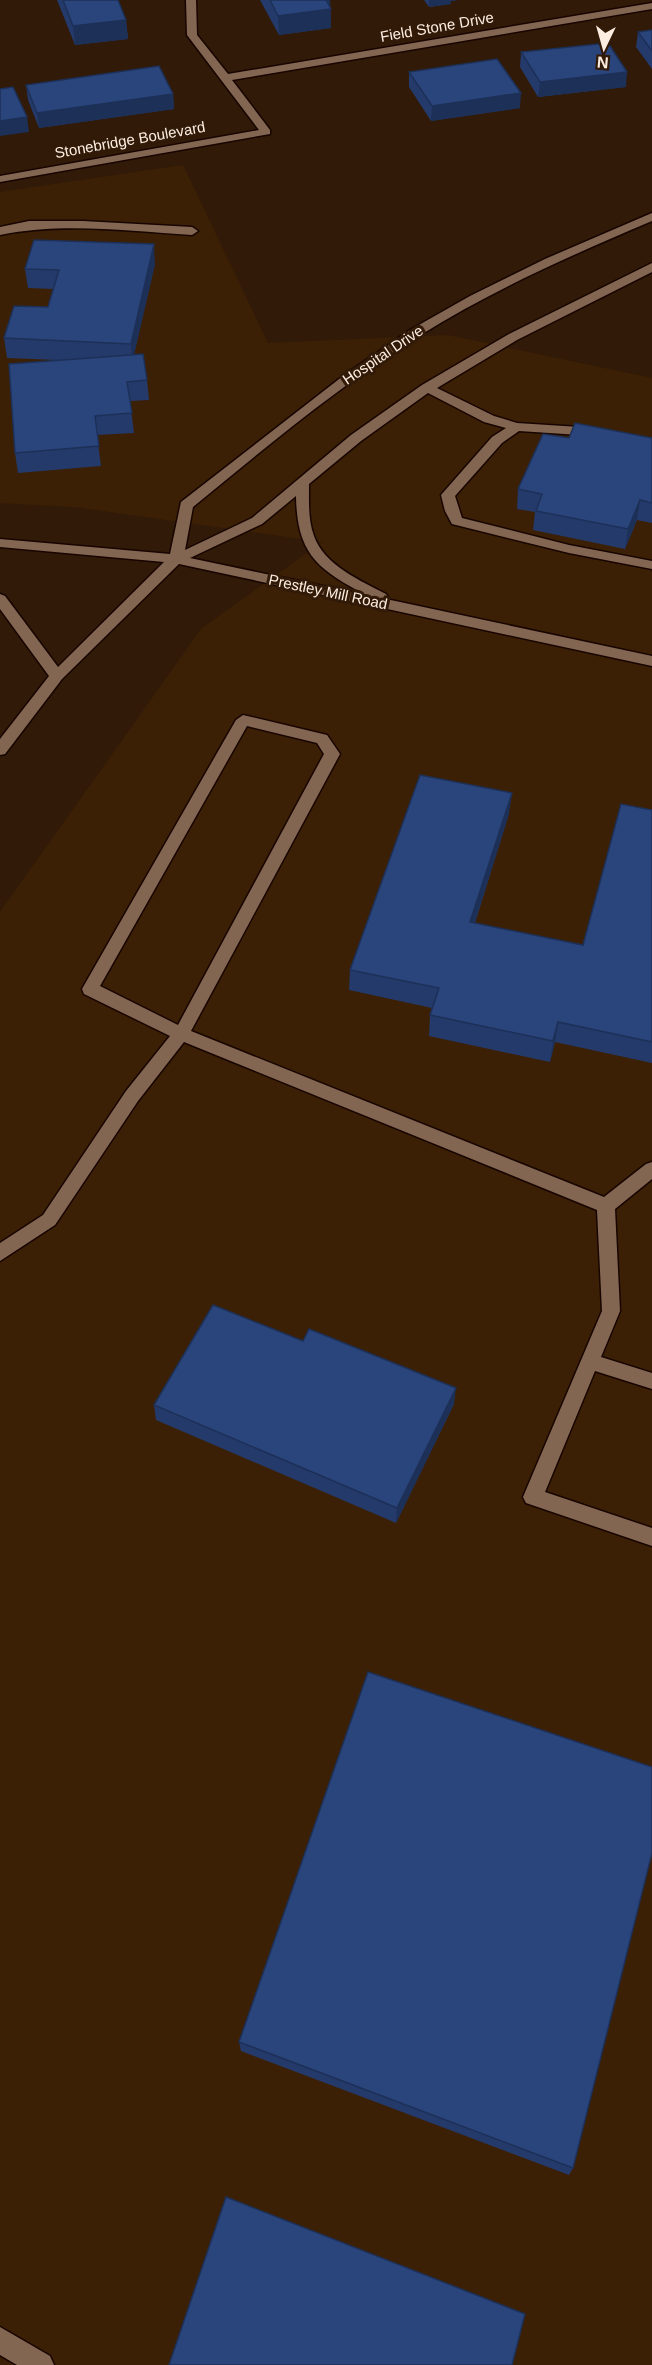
<svg xmlns="http://www.w3.org/2000/svg" width="652" height="2365" font-family="Helvetica,sans-serif">
<rect width="100%" height="100%" fill="#311a07"/>
<path fill="#3c2006" d="M183 165 268 343 448 335 652 378V2365H0V912L201 629 322 542 75 507 0 503V192Z"/>
<g fill="none" stroke-linecap="round" stroke-linejoin="round">
<defs>
<g id="minor">
<path d="M186 0H196L197 35 228 74 652 3V9L232 80 270 130V134L0 182V176L259 130 187 35Z"/>
<path d="M652 213V221C572 255 492 290 419 336 339 386 266 447 193 507L185 550 252 518 351 435 422 385 509 334 652 263V272L517 340 437 388 494 416 517 423 595 428 602 432 595 436 519 431 502 443 455 496 462 518 569 545 652 561V569L569 553 452 524 445 511 441 495 492 437 506 428 484 422 428 393 361 441 309 484C309 502 308 520 314 536 324 565 361 581 386 594L388 597 386 599 652 656V666L179 564 62 679 5 754 0 755V739L49 676 0 609V594L5 596 58 667 164 562 0 547V539L170 554 181 502 343 376 410 330 470 296 545 259ZM296 496C297 554 317 569 366 595L190 558 262 524Z"/>
<path d="M29 221H83L192 227 198 231 192 235C129 231 62 222 0 235V227Z"/>
<path d="M243 715 327 735 340 754 191 1031 604 1197 646 1164 652 1162V1179L615 1209 620 1311 601 1357 652 1373V1389L595 1371 545 1492 652 1528V1546L526 1503 523 1497 602 1311 597 1210 184 1042 138 1101 55 1225 0 1261V1243L43 1215 126 1091 170 1036 84 994 82 989 236 720ZM247 726 317 743 324 754 178 1025 100 986Z"/>
<path d="M0 2327 50 2356 54 2365H17L0 2355Z"/>
</g>
</defs>
<use href="#minor" stroke="#180500" stroke-width="3"/>
<use href="#minor" fill="#826651" fill-rule="evenodd"/>
</g>
<g fill="#243a6b">
<path d="M57 0H118L126 20 128 39 75 45Z"/>
<path d="M260 0H330L331 28 279 35Z"/>
<path d="M424 0H458L451 1V4L429 7Z"/>
<path d="M652 30V69L636 47 638 32Z"/>
<path d="M521 52 626 87 538 97 520 67Z"/>
<path d="M409 72 520 108 431 121 409 87Z"/>
<path d="M26 85 173 94 174 109 39 128 28 100Z"/>
<path d="M155 264 134 354 147 380 149 400 130 401 134 433 97 435 101 466 18 473 15 453 57 360 7 358 4 338 48 307 53 289 28 288 25 269Z"/>
<path d="M569 438H652V523L637 520 625 549 533 530 535 512 517 509 518 489Z"/>
<path d="M652 810V1063L555 1042 550 1062 429 1036 430 1015 432 1008 349 990 350 970 509 814 475 923 583 945Z"/>
<path d="M303 1341 454 1404 396 1523 156 1420 154 1405Z"/>
<path d="M239 2042 573 2168 569 2175 241 2051Z"/>
</g>
<g fill="#1d3057">
<path d="M324 0H330L331 28 279 35 278 16Z"/>
<path d="M429 0H458L451 1V4L429 7Z"/>
<path d="M126 20 128 39 75 45 73 26Z"/>
<path d="M627 72 626 87 538 97 540 82Z"/>
<path d="M521 93 520 108 431 121 432 106Z"/>
<path d="M173 94 174 109 39 128 37 113Z"/>
<path d="M27 117 29 132 0 136V121Z"/>
<path d="M154 244 155 264 132 364 131 344Z"/>
<path d="M640 500 637 520 625 549 628 529Z"/>
<path d="M512 793 509 814 468 943 470 922Z"/>
<path d="M558 1022 555 1042 550 1062 553 1041Z"/>
<path d="M456 1388 454 1404 396 1523 397 1508Z"/>
</g>
<g fill="#2a447c" stroke="#1d3057" stroke-width="1.5">
<path d="M63 0H118L126 20 73 26Z"/>
<path d="M270 0H326L331 9 278 16Z"/>
<path d="M652 30V51L638 32Z"/>
<path d="M608 43 627 72 540 82 521 52Z"/>
<path d="M497 59 521 93 432 106 409 72Z"/>
<path d="M159 66 173 94 37 113 26 85Z"/>
<path d="M13 87 27 117 0 121V89Z"/>
<path d="M34 240 154 244 131 344 4 338 14 306 48 307 59 270 25 269Z"/>
<path d="M143 354 147 380 127 382 132 413 95 416 99 446 15 453 9 364Z"/>
<path d="M575 423 652 438V503L640 500 628 529 536 511 542 494 518 489 543 434 569 438Z"/>
<path d="M420 775 512 793 470 922 583 945 621 804 652 810V1042L558 1022 553 1041 430 1015 439 988 350 970Z"/>
<path d="M213 1305 303 1341 309 1329 456 1388 397 1508 154 1405Z"/>
<path d="M368 1672 652 1767V1853L573 2168 239 2042Z"/>
<path d="M226 2197 525 2314 512 2365H169Z"/>
</g>
<g text-anchor="middle" stroke-width="6" stroke-linejoin="round" paint-order="stroke">
<g font-size="15" fill="#fdede1" stroke="#311a07">
<text transform="translate(437 27) rotate(-10)" y="5">Field Stone Drive</text>
<text transform="translate(130 140) rotate(-10)" y="5">Stonebridge Boulevard</text>
<text transform="translate(383 355) rotate(-34)" y="5">Hospital Drive</text>
<text transform="translate(328 592) rotate(12)" y="5">Prestley Mill Road</text>
</g>
</g>
<g transform="translate(604 48) rotate(185)" stroke="#311a07" stroke-width="4.5" paint-order="stroke">
<path d="M0-4.5L10 22L0 15L-10 22Z" fill="#fdede1"/>
<text y="-9" font-size="16" font-weight="bold" text-anchor="middle" fill="#fdede1">N</text>
</g>
</svg>
